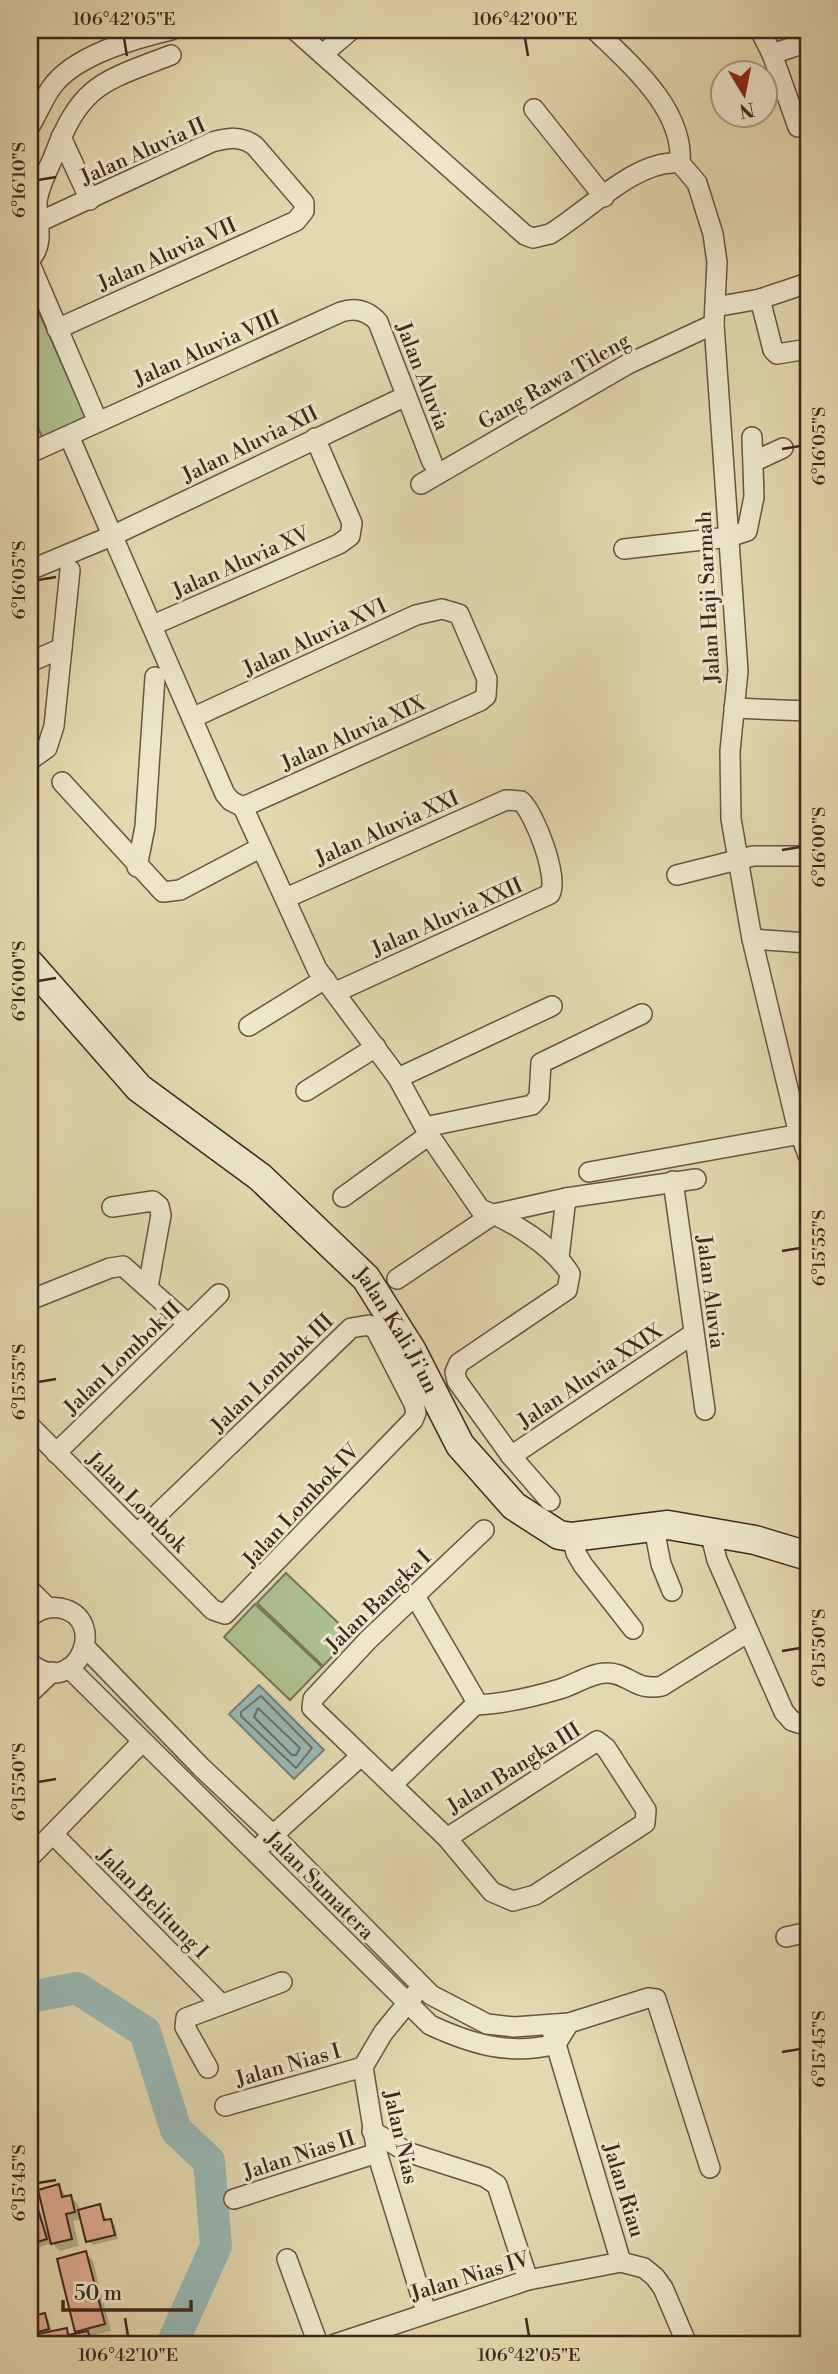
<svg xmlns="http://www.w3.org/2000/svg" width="838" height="2374" font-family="'Libre Bodoni',serif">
<rect width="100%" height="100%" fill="#e3d8af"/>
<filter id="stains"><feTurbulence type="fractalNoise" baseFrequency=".00286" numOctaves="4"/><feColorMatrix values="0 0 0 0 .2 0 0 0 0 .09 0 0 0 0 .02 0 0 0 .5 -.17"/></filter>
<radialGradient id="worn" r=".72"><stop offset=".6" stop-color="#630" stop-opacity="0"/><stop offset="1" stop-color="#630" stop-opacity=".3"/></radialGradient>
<g fill="#adc090" stroke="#767457" stroke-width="2">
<path d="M30 292 86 418 42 437 30 409Z"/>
<path d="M286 1573 352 1636 323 1666 257 1603Z"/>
<path d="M255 1604 322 1667 290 1700 224 1637Z"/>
</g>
<path fill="#98b8b4" stroke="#757e78" stroke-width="2" d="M259 1685 324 1750 294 1779 229 1714Z"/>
<g fill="#0003">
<path d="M59 2186 67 2198 71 2197 78 2204 80 2211 100 2206 107 2221 115 2225 118 2239 93 2245 88 2241 82 2219 73 2221 79 2246 60 2251 52 2243 37 2248 30 2241 36 2258 30 2260V2207L35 2205 40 2210 47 2232H50Z"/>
<path d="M86 2253 93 2261 111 2331 91 2336 96 2344H42L41 2336 30 2339V2300L36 2317 45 2315 49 2320 52 2333 66 2330 72 2336 80 2334 77 2331Z"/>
</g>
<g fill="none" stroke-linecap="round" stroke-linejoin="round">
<g stroke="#6c7069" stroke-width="2">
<path d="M261 1696 312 1748 296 1768 241 1716V1712Z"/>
<path d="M258 1708 300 1748 296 1755H292L254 1717Z"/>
</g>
<path stroke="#98b8b4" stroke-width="32" d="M30 1997 77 1988 145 2032 176 2130 209 2161 216 2246 172 2344"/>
</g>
<g fill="#e1ab92" stroke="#40271e" stroke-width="2">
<path d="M59 2184 62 2197 71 2195 75 2212 66 2214 72 2239 51 2244 38 2190Z"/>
<path d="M36 2203 47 2239 31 2244 30 2205Z"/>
<path d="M100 2204 104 2220 111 2219 115 2235 86 2242 78 2210Z"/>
<path d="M86 2251 105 2324 75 2332 57 2259Z"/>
<path d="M30 2301 33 2316 45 2313 49 2329 30 2334Z"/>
<path d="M67 2328 68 2335 88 2331 91 2344H41L38 2334Z"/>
</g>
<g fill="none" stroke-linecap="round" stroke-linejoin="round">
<defs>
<g id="street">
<path d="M295 30 525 235 533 238 550 234C588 211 636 159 680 163"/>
<path d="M595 30C631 65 684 109 680 163"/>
<path d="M760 30 772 54 798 127"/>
<path d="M323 54 351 30"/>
<path d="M772 54 808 42"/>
<path d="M534 109 604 197"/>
<path d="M30 126C37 114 43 100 51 88 74 55 134 39 171 30"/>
<path d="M61 137 90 200"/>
<path d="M680 163 697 183 713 234 717 262 714 324 738 671 730 751 731 819 752 939 797 1126 808 1155"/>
<path d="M39 222 212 142C229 138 241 135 255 146L304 203V211L296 221 57 329"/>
<path d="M30 259C45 245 37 221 37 203 38 188 47 172 53 158 81 84 101 82 171 55"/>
<path d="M30 264 98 422"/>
<path d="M760 299 773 350 777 354 808 349"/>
<path d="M715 307 760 299 808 283"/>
<path d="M69 436 225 794 231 801 243 807 317 969 398 1078 429 1135 480 1209C511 1220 553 1246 570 1274L567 1290 459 1363 455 1372 457 1381 511 1456 550 1501"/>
<path d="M30 453 341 312C356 307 368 311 378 322L432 462"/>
<path d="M755 461 783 448"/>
<path d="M421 484 628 364 714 324"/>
<path d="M624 549 729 537 747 531 754 497 752 437"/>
<path d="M30 570 114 535 406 396"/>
<path d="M153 625 339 544 350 536 352 523 315 438"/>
<path d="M30 662 62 648"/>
<path d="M734 708 808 711"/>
<path d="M192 718 416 615 442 609 459 614 487 679 486 696 480 701 243 807"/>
<path d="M30 760 47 748 54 726 70 570"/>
<path d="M62 782 163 892 180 890 260 848"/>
<path d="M137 867 145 827 155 677"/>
<path d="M677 875 753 856H808"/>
<path d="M286 898 506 800 521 801C535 814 559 877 550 894L336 992"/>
<path d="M752 939 808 943"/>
<path d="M249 1026 325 979"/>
<path d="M398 1078 552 1006"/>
<path d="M306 1091 376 1047"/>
<path d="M425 1127 532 1105 539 1097 541 1063 642 1014"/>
<path d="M589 1172 801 1134"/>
<path d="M673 1181 705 1410"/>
<path d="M343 1197 429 1135"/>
<path d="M112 1207 153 1201 159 1206 161 1215 148 1287"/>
<path d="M559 1257 566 1198"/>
<path d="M397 1279 494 1214 566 1198 696 1179"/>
<path d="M30 1300 110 1268 123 1266 188 1324"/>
<path d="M30 1426 213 1610 225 1614 413 1420 416 1413 414 1404 376 1330 369 1325 351 1328 137 1534"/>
<path d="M56 1453 219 1294"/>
<path d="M511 1456 693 1334"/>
<path d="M654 1528 661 1564 672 1591"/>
<path d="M710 1532 717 1560 784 1712 792 1721 808 1726"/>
<path d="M572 1537 576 1553 583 1565 633 1629"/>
<path d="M30 1590 48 1608"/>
<path d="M415 1596 475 1699V1705"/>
<path d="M30 1617C38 1610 48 1606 60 1608 111 1618 76 1701 30 1663"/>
<path d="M85 1647 201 1767 273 1835 431 1995 487 2024 514 2027 569 2023 648 1998 656 1999 710 2168"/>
<path d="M69 1668 430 2025C471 2044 510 2056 556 2044L569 2023"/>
<path d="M30 1693 52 1672"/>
<path d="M475 1705C502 1704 533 1697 560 1689 574 1685 591 1673 606 1673 628 1672 635 1692 662 1686L747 1633"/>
<path d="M393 1784 475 1705"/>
<path d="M53 1834 221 2004"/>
<path d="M447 1838 597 1741 606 1748 646 1810 645 1823 535 1895 513 1901 492 1892 447 1838 312 1708 313 1699 368 1640 484 1530"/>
<path d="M263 1844 361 1756"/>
<path d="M30 1857 142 1742"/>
<path d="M786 1937 808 1932"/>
<path d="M414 1995 383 2033 363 2067 377 2153 426 2312"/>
<path d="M552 2031 621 2262"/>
<path d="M208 2068 185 2027 186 2018 282 1982"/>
<path d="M225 2106 363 2067"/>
<path d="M372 2131 407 2152 485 2177 497 2185 528 2280"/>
<path d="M234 2199 377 2153"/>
<path d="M287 2259 318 2344"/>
<path d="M335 2344 528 2280 621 2262 644 2268 655 2277 663 2288 687 2344"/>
</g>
<g id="secondary">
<path id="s1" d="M30 964 139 1088 260 1177 366 1278 412 1351 460 1445 514 1506 559 1535 572 1537 668 1525 755 1540 808 1556"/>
</g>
</defs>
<use href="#street" stroke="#695342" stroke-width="22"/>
<use href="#secondary" stroke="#40271e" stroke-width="31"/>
<use href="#street" stroke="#ede6cb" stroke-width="19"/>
<use href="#secondary" stroke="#ede6cb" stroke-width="28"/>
</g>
<path fill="none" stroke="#40271e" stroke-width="2.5" d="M124 38 127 56M525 38 528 56M38 180 56 177M782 449 800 446M38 580 56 577M782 850 800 847M38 981 56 978M782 1251 800 1248M38 1382 56 1379M782 1651 800 1648M38 1782 56 1779M782 2052 800 2049M38 2183 56 2180M125 2318 128 2336M526 2318 529 2336"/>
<g text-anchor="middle" stroke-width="6" stroke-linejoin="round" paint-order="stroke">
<g font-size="21" fill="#40271e" stroke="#ede6cb">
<text transform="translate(143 151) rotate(-24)" y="7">Jalan Aluvia II</text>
<text transform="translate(167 254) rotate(-24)" y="7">Jalan Aluvia VII</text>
<text transform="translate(207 348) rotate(-24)" y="7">Jalan Aluvia VIII</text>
<text transform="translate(423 376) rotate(69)" y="7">Jalan Aluvia</text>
<text transform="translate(554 381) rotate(-30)" y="7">Gang Rawa Tileng</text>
<text transform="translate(250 444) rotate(-26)" y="7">Jalan Aluvia XII</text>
<text transform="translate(241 562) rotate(-24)" y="7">Jalan Aluvia XV</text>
<text transform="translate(708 597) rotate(-93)" y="7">Jalan Haji Sarmah</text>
<text transform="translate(315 637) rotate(-25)" y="7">Jalan Aluvia XVI</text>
<text transform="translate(353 733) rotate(-24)" y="7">Jalan Aluvia XIX</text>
<text transform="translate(387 828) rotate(-24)" y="7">Jalan Aluvia XXI</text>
<text transform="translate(447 917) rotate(-24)" y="7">Jalan Aluvia XXII</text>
<text transform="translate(711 1292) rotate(83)" y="7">Jalan Aluvia</text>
<text dy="7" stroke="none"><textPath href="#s1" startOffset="522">Jalan Kali Ji'un</textPath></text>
<text transform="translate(122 1358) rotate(-44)" y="7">Jalan Lombok II</text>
<text transform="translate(272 1373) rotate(-44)" y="7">Jalan Lombok III</text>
<text transform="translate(590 1376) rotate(-34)" y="7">Jalan Aluvia XXIX</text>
<text transform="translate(137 1502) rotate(45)" y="7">Jalan Lombok</text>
<text transform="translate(301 1505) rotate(-47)" y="7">Jalan Lombok IV</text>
<text transform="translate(378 1601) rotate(-44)" y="7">Jalan Bangka I</text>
<text transform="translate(514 1768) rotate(-32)" y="7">Jalan Bangka III</text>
<text transform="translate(320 1885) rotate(45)" y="7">Jalan Sumatera</text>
<text transform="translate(153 1903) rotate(45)" y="7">Jalan Belitung I</text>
<text transform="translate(288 2065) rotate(-16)" y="7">Jalan Nias I</text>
<text transform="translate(401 2137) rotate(77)" y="7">Jalan Nias</text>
<text transform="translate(299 2155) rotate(-18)" y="7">Jalan Nias II</text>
<text transform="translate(624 2190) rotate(73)" y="7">Jalan Riau</text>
<text transform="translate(470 2276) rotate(-17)" y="7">Jalan Nias IV</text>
</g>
</g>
<rect width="838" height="2374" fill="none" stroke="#e3d8af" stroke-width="77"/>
<g transform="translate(744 94) rotate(170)"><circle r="33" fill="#ede6cb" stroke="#a89a86" stroke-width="2"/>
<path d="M0-5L12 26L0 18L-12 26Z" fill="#8f2418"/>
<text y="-10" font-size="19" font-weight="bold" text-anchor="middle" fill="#40271e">N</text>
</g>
<path d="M63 2300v10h128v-10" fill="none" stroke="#40271e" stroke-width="3.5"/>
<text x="74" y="2300" font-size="21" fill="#40271e" stroke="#ede6cb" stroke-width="5" paint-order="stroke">50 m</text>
<rect x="38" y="38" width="762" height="2298" fill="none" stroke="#40271e" stroke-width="2.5"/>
<g font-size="18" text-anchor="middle" fill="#40271e">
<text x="124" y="25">106°42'05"E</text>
<text x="525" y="25">106°42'00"E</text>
<text transform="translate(19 180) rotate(-90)" y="6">6°16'10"S</text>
<text transform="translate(819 446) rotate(-90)" y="6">6°16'05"S</text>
<text transform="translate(19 580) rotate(-90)" y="6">6°16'05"S</text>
<text transform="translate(819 847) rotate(-90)" y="6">6°16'00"S</text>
<text transform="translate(19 981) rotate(-90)" y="6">6°16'00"S</text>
<text transform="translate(819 1248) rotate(-90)" y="6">6°15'55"S</text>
<text transform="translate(19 1382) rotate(-90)" y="6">6°15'55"S</text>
<text transform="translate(819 1648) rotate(-90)" y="6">6°15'50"S</text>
<text transform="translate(19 1782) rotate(-90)" y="6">6°15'50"S</text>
<text transform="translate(819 2049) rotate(-90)" y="6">6°15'45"S</text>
<text transform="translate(19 2183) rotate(-90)" y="6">6°15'45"S</text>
<text x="128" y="2361">106°42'10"E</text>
<text x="529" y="2361">106°42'05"E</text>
</g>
<rect width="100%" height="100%" filter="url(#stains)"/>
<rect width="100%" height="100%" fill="url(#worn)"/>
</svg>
